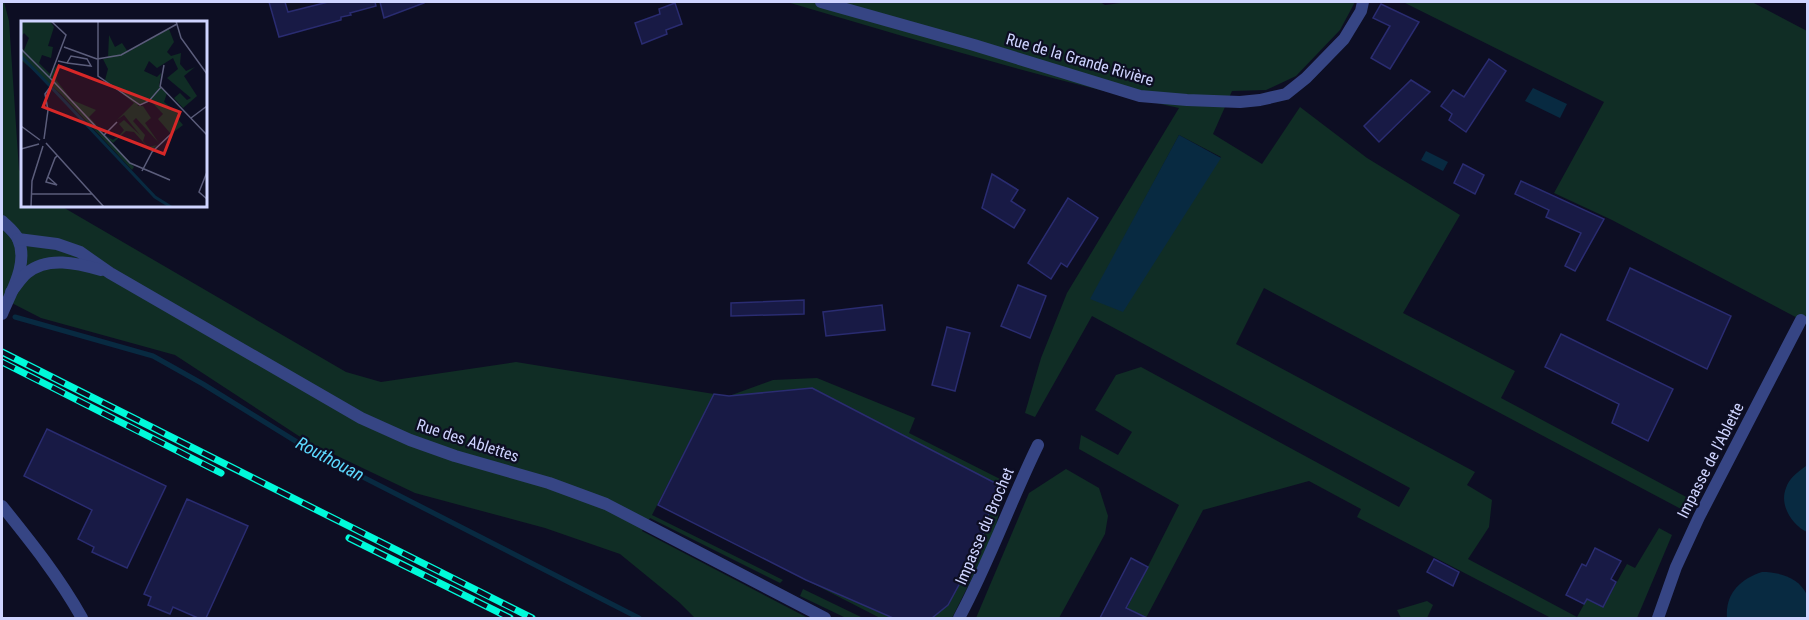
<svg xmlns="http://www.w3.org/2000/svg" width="1809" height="620" font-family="'Roboto Condensed',sans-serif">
<rect width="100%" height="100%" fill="#0d0e23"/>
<g fill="#102d25" fill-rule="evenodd">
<path d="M2 2H4L9 21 19 170 22 173V206H61L346 372 381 382 516 362 714 394 652 515 783 580 780 583 650 518 642 531 808 618H695L680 603 620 554 545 528 415 493 308 442 175 355 41 318 2 298Z"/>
<path d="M787 2H1100L1105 5 1128 2H1355L1340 30 1296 76 1266 90 1232 91 1213 134 1262 164 1300 107 1367 158 1460 215 1403 313 1515 371 1501 398 1690 499 1681 509 1264 288 1236 344 1475 472 1467 485 1492 500 1489 527 1468 559 1577 617 1587 599 1603 607 1627 564 1635 568 1659 528 1672 535 1637 618H1551L1357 517 1361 509 1309 481 1203 510 1146 618H1134L1137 613 1127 608 1179 505 1079 449 1081 435 1118 455 1132 432 1095 410 1116 375 1141 367 1399 507 1410 488 1092 316 1035 417 1025 413 1041 358 1067 293 1179 108C1046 80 917 40 787 2ZM1179 135 1221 157 1091 299 1178 137Z"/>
<path d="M1403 2H1752L1807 31V323L1612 220 1554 193 1604 102Z"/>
<path d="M817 378 915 418 909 433 1002 480 1005 487 994 534 952 618H880L806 580 893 618 914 612 729 396 773 380Z"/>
<path d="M1066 469 1099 488 1108 516 1105 534 1059 618H976L1029 493Z"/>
<path d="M803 589 863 618H846L800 596Z"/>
<path d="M1427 601 1433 605 1427 618H1401L1397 610Z"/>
</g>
<g fill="#082a41">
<path d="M1533 88 1567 104 1560 118 1525 101Z"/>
<path d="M1179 135 1221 158 1123 312 1090 299Z"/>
<path d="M1426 151 1448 162 1443 171 1421 160Z"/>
<path d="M1806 466H1807V532C1792 525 1779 505 1786 488 1789 478 1798 472 1806 466Z"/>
<path d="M1762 572C1779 572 1799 577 1807 595 1809 601 1808 612 1807 618H1727C1725 594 1740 579 1762 572Z"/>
</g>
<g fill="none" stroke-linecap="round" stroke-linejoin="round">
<path stroke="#082a41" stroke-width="5" d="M15 317 153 356 203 384 310 450 639 618"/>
</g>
<g fill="#181a45" stroke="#2a2c71" stroke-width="1.5">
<path d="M269 2H285L288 12 328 2H375L376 6 350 13 351 15 341 17V20L279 37Z"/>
<path d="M380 2H424V3L384 18Z"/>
<path d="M675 3 682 24 666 30 667 34 642 44 635 23 660 14 659 9Z"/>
<path d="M1381 4 1419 22 1390 69 1371 58 1390 26 1373 18Z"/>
<path d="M1489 59 1506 71 1466 132 1449 120 1452 114 1441 106 1453 90 1464 97Z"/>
<path d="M1411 80 1430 92 1379 142 1364 126Z"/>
<path d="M1463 164 1484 175 1475 194 1454 183Z"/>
<path d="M992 174 1018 190 1011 201 1025 210 1014 228 982 208Z"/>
<path d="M1521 181 1604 219 1575 271 1565 266 1581 233 1546 217 1549 210 1515 194Z"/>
<path d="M1068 198 1098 218 1067 267 1061 263 1051 279 1028 263Z"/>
<path d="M1630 268 1731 316 1707 369 1607 320Z"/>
<path d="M1018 285 1046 296 1030 338 1001 326Z"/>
<path d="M804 300V314L731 316V303Z"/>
<path d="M882 305 885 330 826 336 823 312Z"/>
<path d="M947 327 970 333 955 391 932 385Z"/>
<path d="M1561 334 1673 389 1648 441 1612 423 1619 404 1545 367Z"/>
<path d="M812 388 997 484 980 546 948 605 932 618H893L806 580 658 505 714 394 729 396Z"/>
<path d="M47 429 166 486 127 568 92 552 94 547 78 539 92 510 24 476Z"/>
<path d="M187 499 248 526 206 618H198L173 607 170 614 148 605 151 597 144 594Z"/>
<path d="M1595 548 1621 561 1611 579 1616 582 1603 607 1587 599 1584 604 1566 595 1582 564 1586 566Z"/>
<path d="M1131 558 1148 567 1126 608 1147 618H1100Z"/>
<path d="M1434 559 1459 572 1453 586 1427 572Z"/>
</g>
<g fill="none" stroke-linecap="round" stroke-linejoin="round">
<g stroke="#364584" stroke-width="12">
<path d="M821 2 974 45 1140 96 1187 100 1240 102 1260 100 1286 94 1306 78 1344 39 1361 11 1363 2"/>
<path d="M2 221C7 226 15 232 18 239 29 263 11 292 2 314"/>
<path d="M18 239 57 244 80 252 110 273 361 418 410 440 455 456 549 483 606 504 825 618"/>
<path d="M11 292C16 286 21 278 27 273 47 256 77 263 101 270"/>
<path d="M2 506C31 542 59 577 82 618"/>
<path d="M959 618C989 563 1010 502 1038 445"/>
<path d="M1658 618 1676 567 1699 517 1801 320"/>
</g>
<defs>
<g id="rail">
<path d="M2 352 532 618"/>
<path d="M2 362 221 473"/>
<path d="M349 538 510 618"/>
</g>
</defs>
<use href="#rail" stroke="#00fada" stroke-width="7"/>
<use href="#rail" stroke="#0d0e23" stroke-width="4.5" stroke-dasharray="14" stroke-linecap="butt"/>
</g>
<g text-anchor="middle" stroke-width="4.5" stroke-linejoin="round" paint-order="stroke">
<g font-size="16" fill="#cfd4ff" stroke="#0d0e23">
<text transform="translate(1080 59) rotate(16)" y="6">Rue de la Grande Rivière</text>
<text transform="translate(468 440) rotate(18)" y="6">Rue des Ablettes</text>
<text transform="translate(1710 460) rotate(-63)" y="6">Impasse de l'Ablette</text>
<text transform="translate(984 526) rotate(-67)" y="6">Impasse du Brochet</text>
</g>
<g font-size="18" font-style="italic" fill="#5dd9ff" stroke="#0d0e23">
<text transform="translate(330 459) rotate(28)" y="6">Routhouan</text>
</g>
</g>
<g transform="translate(21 21)">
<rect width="186" height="186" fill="#0d0e23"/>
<path d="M0 0H29L33 6 27 25 32 26 30 37 21 34 18 42 29 53 38 42 35 59 51 79 75 89 68 96 113 146 111 149 40 73 0 39V27L3 29 8 17 3 12 0 16ZM148 8 153 21 146 31 150 35 160 32 159 43 165 50 174 46 163 55 176 75 162 87 153 77 159 72 166 79 170 77 146 57 157 48 152 37 136 47 128 40 123 50 136 56 140 52 138 65 146 72 143 81 160 95 157 98 162 104 150 113 137 98 142 93 129 79 116 85H122L130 97 124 102 138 122 115 97 112 100 124 114 122 120 127 126 136 124 130 130 113 111 105 110 92 122 85 115 92 119 98 115 103 109 98 103 103 99 119 114 103 94 96 99 113 82 84 59 87 48 82 38 87 37 88 14 94 26 101 22 107 31Z" fill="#102d25"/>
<path fill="none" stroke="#082a41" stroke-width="3" d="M0 35 29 65M31 67 134 176 150 186"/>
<path fill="none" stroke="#5b5d7b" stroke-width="1.5" d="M77 0V55L119 84 128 80 140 66 186 114M155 0 160 17 186 53M43 26 76 38M0 28 33 61 24 73 27 89 23 118M76 38 100 34 156 3M37 40 46 42 50 35 66 38 70 45 46 42M29 56 45 14 30 0M33 61 109 142 149 159M139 66 143 44M170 97 186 85M0 105 19 119M83 114 96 101M25 122 83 186M0 128 18 123M121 150 131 131 150 113M186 151 178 171 186 178M27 156 36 164 25 161 26 158 34 137 36 135M10 173H71M10 186 11 160 22 125"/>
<path fill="#d62828" fill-opacity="0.15" stroke="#d62828" stroke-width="3" d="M38 45 159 91 143 133 22 86Z"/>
<rect width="186" height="186" fill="none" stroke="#cfd4ff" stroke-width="3"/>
</g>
<rect width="1809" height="620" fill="none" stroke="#cfd4ff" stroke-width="6"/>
</svg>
